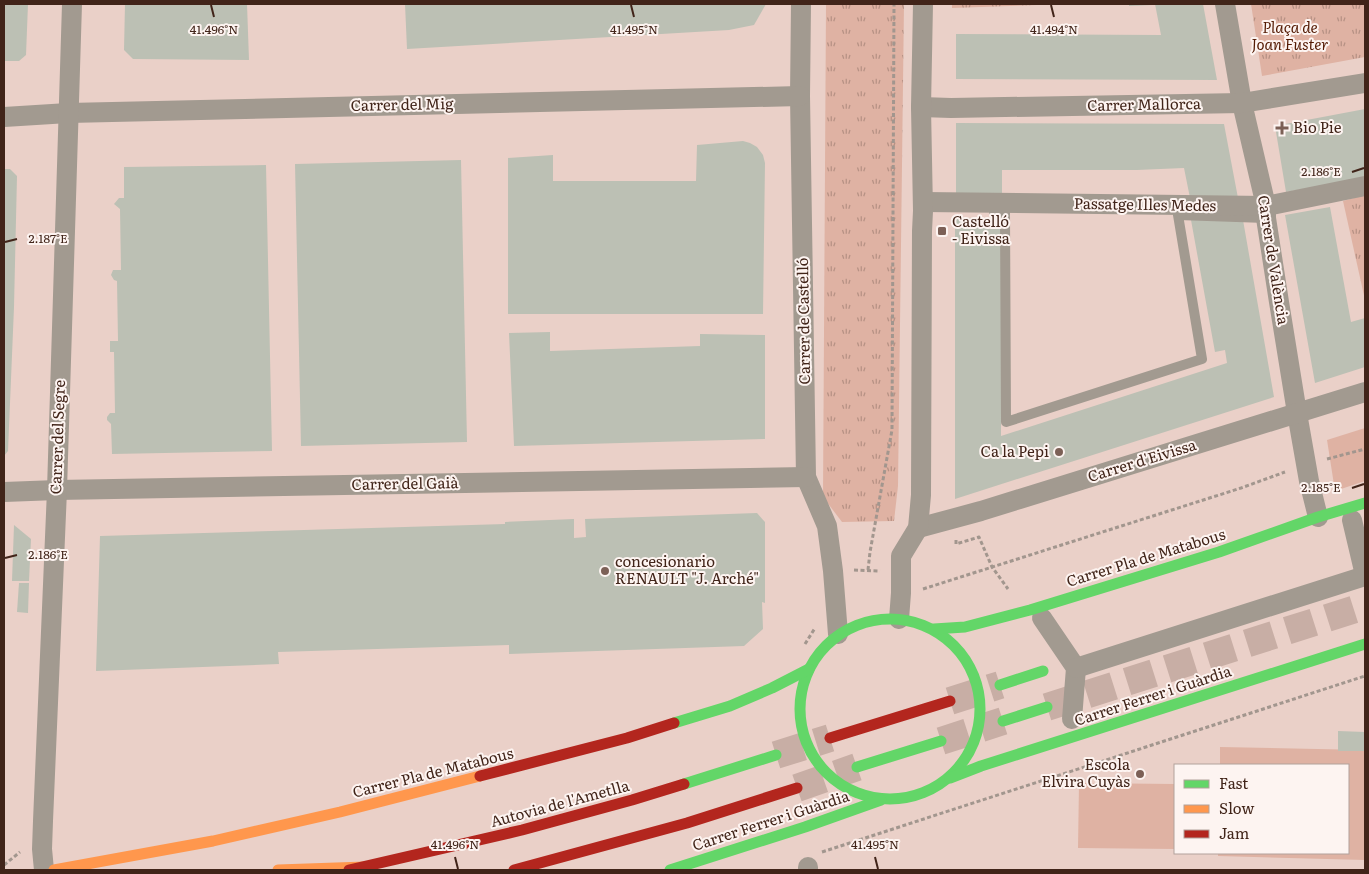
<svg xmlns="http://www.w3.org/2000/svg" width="1369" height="874" font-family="Literata,serif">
<defs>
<pattern id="park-tufts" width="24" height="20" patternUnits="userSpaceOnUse" patternTransform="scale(1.25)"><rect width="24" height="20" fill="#dfb2a3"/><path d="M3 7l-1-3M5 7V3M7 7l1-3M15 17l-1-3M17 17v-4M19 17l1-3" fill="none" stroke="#b69184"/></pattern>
</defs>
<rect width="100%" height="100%" fill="#ead0c8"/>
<g fill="#dfb2a3">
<path d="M1365 428V481L1335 491 1327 440Z"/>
<path d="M1220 747 1365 750V860L1218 856V853H1348V765H1220Z"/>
<path d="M1079 783 1175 784V849L1078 848Z"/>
</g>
<g fill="url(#park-tufts)">
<path d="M826 4H904L898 486 894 521 842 522 823 497Z"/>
<path d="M952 4H1066L952 8Z"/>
<path d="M1251 4H1365V57L1262 76Z"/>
<path d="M1365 195V300L1343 201Z"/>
</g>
<g fill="#bcc0b4">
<path d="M4 4H28L26 55 19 61H4Z"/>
<path d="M125 4H247L249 60 133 59 124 50Z"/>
<path d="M405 4H766L754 25 729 30 407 49Z"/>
<path d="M1129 4H1152V5L1129 6Z"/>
<path d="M1155 4H1203L1217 80 956 79V34L1161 35Z"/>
<path d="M1365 109V178L1286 192 1275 126Z"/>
<path d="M956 123 1224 124 1238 198H1190L1184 168 1137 170H1002V196H956Z"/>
<path d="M743 141 750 143 757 147 763 155 765 163 763 314H508V158L553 155V181H696L697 145Z"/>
<path d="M461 160 467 442 301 446 295 164Z"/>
<path d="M266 165 272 451 112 454 111 424 107 420V417L110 413H115L114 352H110V341H118L117 281 114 280 111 275 113 270H121L120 209 114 204 119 198H124V167Z"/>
<path d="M4 169H10L17 176 14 307 8 451 4 456Z"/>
<path d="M1330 207 1351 322 1365 318V367L1315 383 1285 215Z"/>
<path d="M955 218H1002L1001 436 1227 363 1225 350 1215 352 1191 220H1243L1274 397 955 499Z"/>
<path d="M550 332V351L700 346V334L765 335V439L514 446 509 333Z"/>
<path d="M757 513 765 522V603L762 602 763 629 744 646 509 654V645L278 652 279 664 96 671 100 536 505 524V522L574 519V538L586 537 585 519Z"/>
<path d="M14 525 31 539 29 581H12Z"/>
<path d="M19 583H29L28 613 17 612Z"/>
<path d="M1338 731 1365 732V751H1338Z"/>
</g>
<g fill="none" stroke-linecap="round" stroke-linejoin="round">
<g stroke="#c8aea5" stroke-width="28" stroke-dasharray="28 14" stroke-linecap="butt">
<path d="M950 701 1000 685"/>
<path d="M1047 707 1365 606"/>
<path d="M941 741 1003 721"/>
<path d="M776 755 830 738"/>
<path d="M797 788 857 767"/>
</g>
<g stroke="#a2968e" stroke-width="3" stroke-dasharray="4 2.5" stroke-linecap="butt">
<path d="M1327 459 1365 449"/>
<path d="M956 540V544L979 537 992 567 1008 589"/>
<path d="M854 570 880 571"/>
<path d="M868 570 870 552 892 430 894 4"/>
<path d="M923 589 1241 488 1285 472"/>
<path d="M805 644 815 628"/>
<path d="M822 852 1365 676"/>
<path d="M4 865 20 852"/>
</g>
<path stroke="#a29a90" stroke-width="10" d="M994 212H1005L1006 422 1202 359 1178 215 1266 218"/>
<g stroke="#a29a90" stroke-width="20">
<path d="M801 4 800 96 806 477 827 526 833 571 838 634"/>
<path d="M1225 4 1242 103 1266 206V218L1279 302 1297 413 1309 481 1318 517"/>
<path d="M921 107 951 108 1242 103 1365 83"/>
<path d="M4 117 68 113 800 96"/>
<path d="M923 202 1266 206 1365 186"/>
<path d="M4 492 57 490 806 477"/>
<path d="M1352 520 1365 575"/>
<path d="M918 528 981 511 1365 392"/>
<path d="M1042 618 1076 668 1072 719"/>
<path d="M899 619 901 593V556L918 528 921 495 922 231 923 211 921 107 923 4"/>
<path d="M1076 668 1365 576"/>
<path d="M808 867V870"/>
<path d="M44 870 42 849 43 821 57 490 72 4"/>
</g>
<g stroke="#63d668" stroke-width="11">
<circle cx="890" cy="709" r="90"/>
<path d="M934 629 965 627 1030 610 1219 552 1318 517 1365 503"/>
<path d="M1000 685 1043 671"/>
<path d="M1003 721 1047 707"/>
<path d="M674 723 730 706 772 688 809 669"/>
<path d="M857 767 941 741"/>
<path d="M950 778 981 766 1365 644"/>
<path d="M684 784 776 755"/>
<path d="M670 870 805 827 881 800"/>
</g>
<g stroke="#ff974d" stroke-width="11">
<path d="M54 870 213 841 340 812 480 776"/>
<path d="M278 870 365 867"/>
</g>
<g stroke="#b3261e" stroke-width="11">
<path d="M830 738 950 701"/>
<path d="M480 776 627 738 674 723"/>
<path d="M349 870 522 830 632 800 684 784"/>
<path d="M514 870 687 823 797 788"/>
</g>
</g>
<path fill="none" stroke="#412419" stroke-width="2" d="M211 5 214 17M631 5 634 17M1051 5 1054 17M1352 172 1364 168M5 242 17 239M1352 488 1364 484M5 558 17 555M455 857 458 869M875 857 878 869"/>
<g fill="#7c6056" stroke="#fdf4f1" stroke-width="2">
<path d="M1279.5 120.5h5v5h5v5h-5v5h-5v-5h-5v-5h5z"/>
<rect x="937" y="226" width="10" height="10" rx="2.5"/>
<circle cx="1059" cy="452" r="5"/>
<circle cx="605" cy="571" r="5"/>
<circle cx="1140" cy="774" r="5"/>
</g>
<g text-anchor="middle" stroke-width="4" stroke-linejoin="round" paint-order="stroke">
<g font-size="15" font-style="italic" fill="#531902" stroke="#fdf4f1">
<text x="1290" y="33">Plaça de<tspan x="1290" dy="17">Joan Fuster</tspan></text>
</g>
<g font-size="15" fill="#412419" stroke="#fdf4f1">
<text transform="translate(402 105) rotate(-1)" y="5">Carrer del Mig</text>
<text transform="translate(1144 105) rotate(-1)" y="5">Carrer Mallorca</text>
<text transform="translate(1145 205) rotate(1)" y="5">Passatge Illes Medes</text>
<text transform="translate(1273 260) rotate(81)" y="5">Carrer de València</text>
<text transform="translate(804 321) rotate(-91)" y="5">Carrer de Castelló</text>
<text transform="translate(58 437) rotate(-88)" y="5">Carrer del Segre</text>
<text transform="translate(1142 461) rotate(-17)" y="5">Carrer d'Eivissa</text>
<text transform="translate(405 484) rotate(-1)" y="5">Carrer del Gaià</text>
<text transform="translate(1146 558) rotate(-17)" y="5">Carrer Pla de Matabous</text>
<text transform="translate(1153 696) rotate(-18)" y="5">Carrer Ferrer i Guàrdia</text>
<text transform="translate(433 773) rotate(-14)" y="5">Carrer Pla de Matabous</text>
<text transform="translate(560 804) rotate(-15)" y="5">Autovia de l'Ametlla</text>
<text transform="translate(771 821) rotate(-18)" y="5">Carrer Ferrer i Guàrdia</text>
</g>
<g font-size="15" fill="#412419" stroke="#fdf4f1" text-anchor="start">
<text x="1293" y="133">Bio Pie</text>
<text x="952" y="227">Castelló<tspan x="952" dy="17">- Eivissa</tspan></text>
<text x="1049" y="457" text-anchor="end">Ca la Pepi</text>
<text x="615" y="567">concesionario<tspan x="615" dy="17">RENAULT "J. Arché"</tspan></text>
<text x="1130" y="770" text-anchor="end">Escola<tspan x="1130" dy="17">Elvira Cuyàs</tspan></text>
</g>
</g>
<g font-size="12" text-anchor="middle" fill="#412419" stroke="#fdf4f1" stroke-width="4" stroke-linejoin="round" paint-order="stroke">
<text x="214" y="34">41.496°N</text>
<text x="634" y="34">41.495°N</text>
<text x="1054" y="34">41.494°N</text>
<text x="1321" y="176">2.186°E</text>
<text x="48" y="243">2.187°E</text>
<text x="1321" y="492">2.185°E</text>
<text x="48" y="559">2.186°E</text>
<text x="455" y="849">41.496°N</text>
<text x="875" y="849">41.495°N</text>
</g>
<rect width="1369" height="874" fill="none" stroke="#412419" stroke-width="10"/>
<rect x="1174" y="764" width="175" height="90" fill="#fdf4f1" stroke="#b2a19b"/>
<rect x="1184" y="780" width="25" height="8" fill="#63d668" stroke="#b2a19b"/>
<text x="1219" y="789" font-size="15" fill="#412419">Fast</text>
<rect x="1184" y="805" width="25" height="8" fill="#ff974d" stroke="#b2a19b"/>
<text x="1219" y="814" font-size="15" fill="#412419">Slow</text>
<rect x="1184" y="830" width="25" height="8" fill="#b3261e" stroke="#b2a19b"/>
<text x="1219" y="839" font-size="15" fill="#412419">Jam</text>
</svg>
